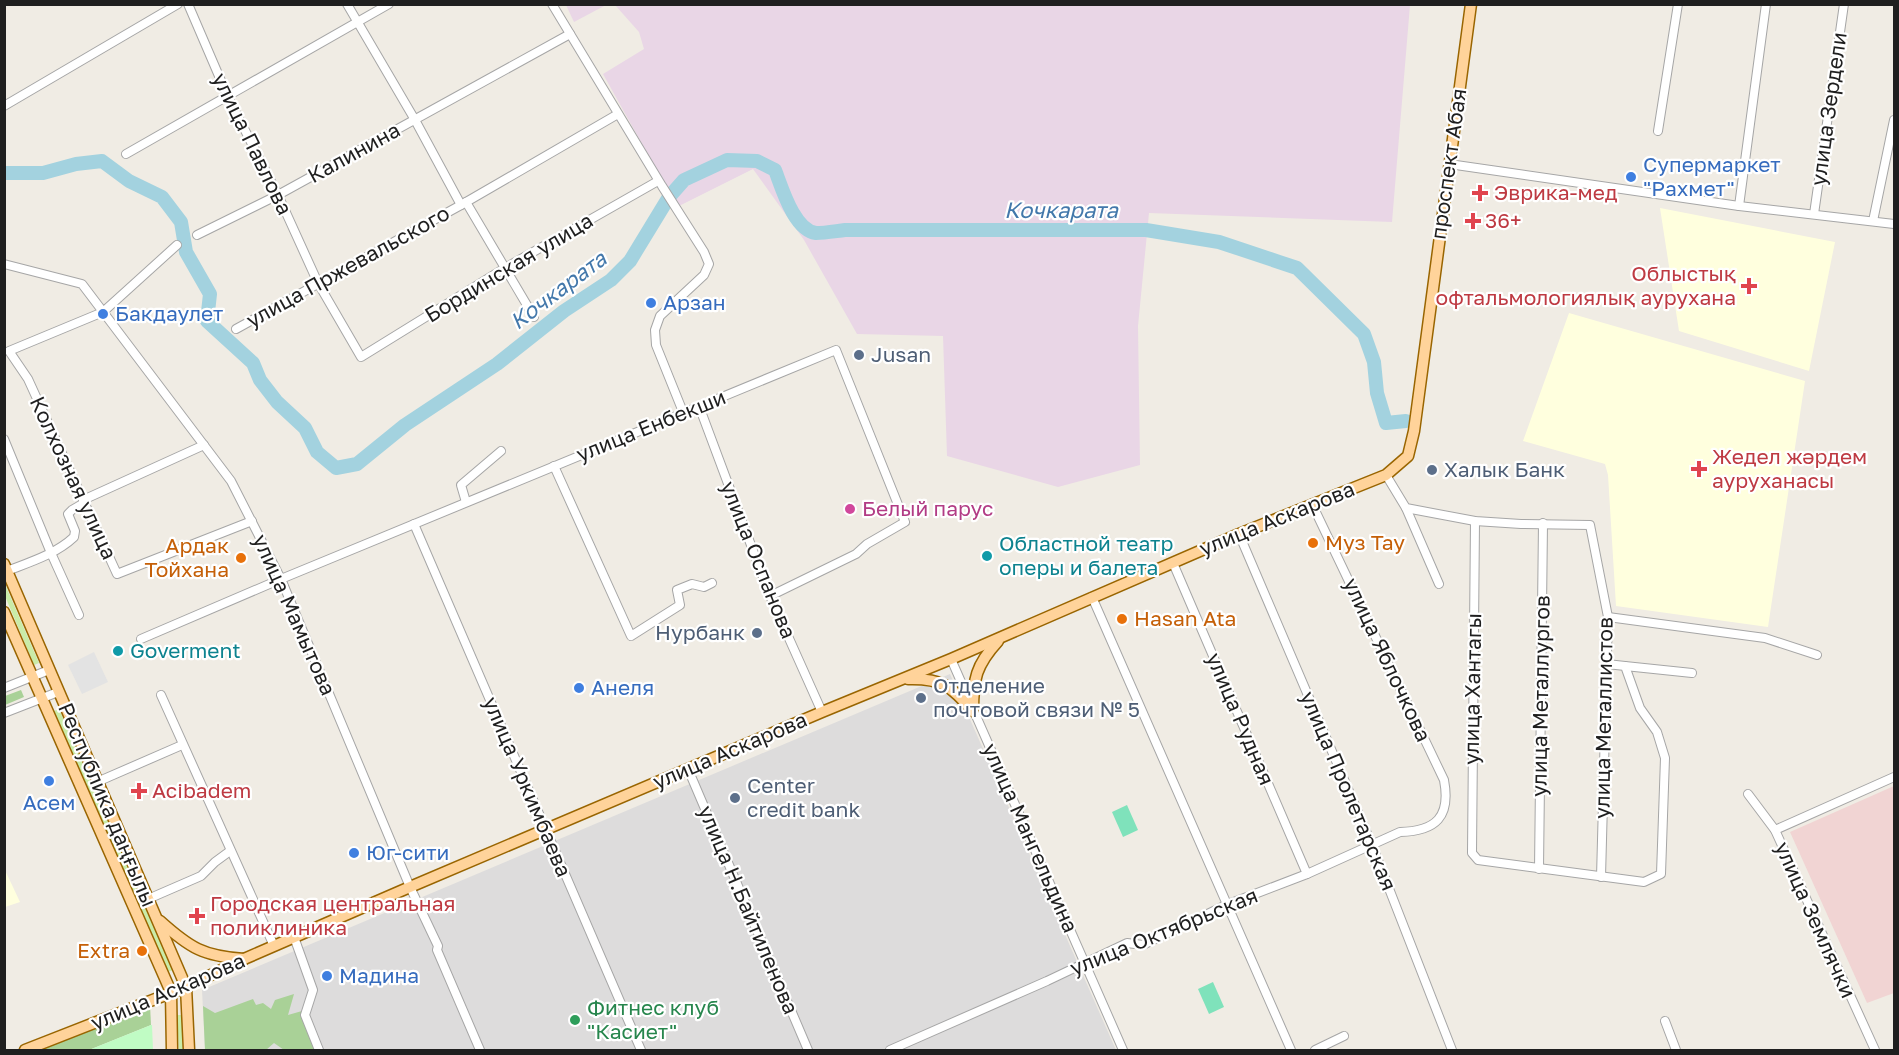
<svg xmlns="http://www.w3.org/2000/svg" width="1899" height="1055" font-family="'Golos Text',sans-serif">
<rect width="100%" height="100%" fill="#f0ece4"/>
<path fill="#dddcdc" d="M950 674 1116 1050H205L202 990Z"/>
<path fill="#f1d4d3" d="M1894 786V993L1867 1003 1790 832Z"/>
<g fill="#e9d6e6">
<path d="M566 5H606L574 22Z"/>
<path d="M615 5H1410L1392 222 1149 213 1138 326 1140 465 1058 487 947 456 943 336 857 334 804 240 753 169 679 206 666 187 603 74 644 49 639 32Z"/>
</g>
<g fill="#ffffde">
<path d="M1660 208 1835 242 1809 371 1679 331Z"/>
<path d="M1569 313 1805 381 1768 627 1616 606 1608 475 1605 464 1523 441Z"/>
<path d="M4 868 20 902 5 907H4Z"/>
</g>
<g fill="#caeca8">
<path d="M4 582 39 663 34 665 5 596Z"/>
<path d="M59 709 173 970 168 972 54 711Z"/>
<path d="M177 1015H182L183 1050H179Z"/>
</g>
<g fill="#a9d197">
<path d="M21 690 24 697 5 705V696Z"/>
<path d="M294 994 288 1015 302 1011 316 1050H284L274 1043 266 1050H205L203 1006 215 1013 253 999 256 1005 263 1003 271 1009 275 1000Z"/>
<path d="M150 1004 151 1025 89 1050H38Z"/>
</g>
<path fill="#c0fcc4" d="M152 1025 153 1050H89L151 1025Z"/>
<g fill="#7fe2bb">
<path d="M1127 805 1138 830 1123 837 1112 812Z"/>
<path d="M1213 982 1224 1007 1209 1014 1198 989Z"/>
</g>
<path fill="#e3e3e3" d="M94 652 108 682 82 694 68 665Z"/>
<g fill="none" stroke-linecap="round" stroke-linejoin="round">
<path stroke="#a3d2df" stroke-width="14" d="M4 173H43L76 164 102 161 129 181 162 197 181 222 186 252 210 294 207 321 253 363 260 380 277 402 305 428 317 452 336 468 357 464 405 425 497 364 564 311 611 280 630 261 669 197 684 180 727 160 757 161 775 170C782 188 794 230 816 233 825 233 836 231 845 230H1146L1219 242 1297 268 1364 334 1374 362 1377 393 1386 423 1406 421"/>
<defs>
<g id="minor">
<path d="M188 4 228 97 278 195 318 283 361 357 505 268 658 181"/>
<path d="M347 4 415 120 461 205"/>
<path d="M552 4 662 186 704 252 709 264 704 275 660 316 655 330 656 345 683 412"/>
<path d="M4 106 178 4"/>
<path d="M1658 131 1678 4"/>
<path d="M126 154 389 4"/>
<path d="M1449 164 1739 206 1894 224"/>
<path d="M466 202 534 317"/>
<path d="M1739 206 1766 4"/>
<path d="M1814 214 1844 4"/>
<path d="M1873 221 1894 120"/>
<path d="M197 235 278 195 570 34"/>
<path d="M177 245 103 312 9 351 28 379 117 574 252 521"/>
<path d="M4 264 82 284 231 481 281 579 410 887 438 946 437 950 480 1050"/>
<path d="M236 329 461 205 618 114"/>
<path d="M699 406 770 596 822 712"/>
<path d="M4 439 51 553 79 615"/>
<path d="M554 466 631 636 680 605 677 590 692 584 704 587 712 583"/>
<path d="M1386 475 1406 508 1475 521 1521 524 1590 525 1608 617 1601 877"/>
<path d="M83 500 204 445"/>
<path d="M466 502 461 485 501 451"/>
<path d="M1406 508 1439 584"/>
<path d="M1475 521 1472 853 1478 860 1644 882 1661 874 1665 758 1657 732 1640 708 1625 666 1607 664"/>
<path d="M414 524 641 1050"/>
<path d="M1239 534 1372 845 1452 1050"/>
<path d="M1173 563 1307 874"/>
<path d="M7 571C30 562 56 554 74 537L75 531 68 514 72 510 84 503"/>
<path d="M1092 597 1291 1050"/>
<path d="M1608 617 1765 638 1817 655"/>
<path d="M141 639 281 579 836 350 905 522 867 544 856 554 770 596"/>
<path d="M951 659 1123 1050"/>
<path d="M1625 666 1692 673"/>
<path d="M4 688 49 670"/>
<path d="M161 695 274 946"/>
<path d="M4 713 58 692"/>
<path d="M688 769 808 1050"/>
<path d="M97 782 182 745"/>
<path d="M1748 794 1775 830 1875 1050"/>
<path d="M1775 830 1894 777"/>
<path d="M1539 869 1543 523"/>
<path d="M148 899 201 876 215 862 230 851"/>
<path d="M294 937 313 990 305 1015 319 1050"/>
<path d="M1665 1021 1676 1050"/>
<path d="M890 1050 1047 981 1127 943 1143 945 1226 905 1307 874 1400 832C1436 831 1451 817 1444 780L1312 504"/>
<path d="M1315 1050 1344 1036"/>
</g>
<g id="major">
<path d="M4 564 186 987 189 1050"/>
<path d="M4 612 171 992 172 1050"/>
<path d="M908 679C943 678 950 686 973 711"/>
<path d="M973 711C973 679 976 665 998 641"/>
<path d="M160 921C190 948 203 956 244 959"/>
<path d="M25 1050 186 987 244 959 410 887 822 712 951 659 1239 534 1386 475 1408 456 1414 431 1471 4"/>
</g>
</defs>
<use href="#minor" stroke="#a6a6a6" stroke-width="10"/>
<use href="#major" stroke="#996500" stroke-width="13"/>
<use href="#minor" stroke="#fff" stroke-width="8"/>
<use href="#major" stroke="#ffd39a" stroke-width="10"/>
</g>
<g fill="#3f7fe0" stroke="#fff" stroke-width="2">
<circle cx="1631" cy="177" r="6"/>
<circle cx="651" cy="303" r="6"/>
<circle cx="103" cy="314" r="6"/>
<circle cx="579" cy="688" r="6"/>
<circle cx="49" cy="781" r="6"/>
<circle cx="354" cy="853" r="6"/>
<circle cx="327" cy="976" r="6"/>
</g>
<g fill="#e0444e" stroke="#fff" stroke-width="2">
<path d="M1477 184h6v6h6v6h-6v6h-6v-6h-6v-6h6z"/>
<path d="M1470 212h6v6h6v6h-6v6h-6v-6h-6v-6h6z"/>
<path d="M1746 277h6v6h6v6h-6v6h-6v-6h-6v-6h6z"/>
<path d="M1696 460h6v6h6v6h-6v6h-6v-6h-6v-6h6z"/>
<path d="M136 782h6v6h6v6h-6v6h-6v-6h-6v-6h6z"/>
<path d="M194 907h6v6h6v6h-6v6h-6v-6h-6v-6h6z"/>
</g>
<g fill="#5c6f8a" stroke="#fff" stroke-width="2">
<circle cx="859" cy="355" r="6"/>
<circle cx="1432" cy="470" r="6"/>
<circle cx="757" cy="633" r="6"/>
<circle cx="921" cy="698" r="6"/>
<circle cx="735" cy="798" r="6"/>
</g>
<circle fill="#d1479c" stroke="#fff" stroke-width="2" cx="850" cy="509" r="6"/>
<g fill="#e8710a" stroke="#fff" stroke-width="2">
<circle cx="1313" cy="543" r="6"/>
<circle cx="241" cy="558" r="6"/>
<circle cx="1122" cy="619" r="6"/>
<circle cx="142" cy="951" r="6"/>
</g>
<g fill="#0f9aa8" stroke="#fff" stroke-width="2">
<circle cx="987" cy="556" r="6"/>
<circle cx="118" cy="651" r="6"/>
</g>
<circle fill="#2e9e5b" stroke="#fff" stroke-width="2" cx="575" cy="1020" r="6"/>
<g text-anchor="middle" stroke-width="4.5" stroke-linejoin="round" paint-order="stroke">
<g font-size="21" fill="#1f1f1f" stroke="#fff">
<text transform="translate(1829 109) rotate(-82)" y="7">улица Зердели</text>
<text transform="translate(252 144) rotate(64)" y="7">улица Павлова</text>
<text transform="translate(354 153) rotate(-29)" y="7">Калинина</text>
<text transform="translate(1449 164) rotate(-82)" y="7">проспект Абая</text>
<text transform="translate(348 267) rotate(-29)" y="7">улица Пржевальского</text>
<text transform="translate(509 268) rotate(-31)" y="7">Бординская улица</text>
<text transform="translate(651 426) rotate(-22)" y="7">улица Енбекши</text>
<text transform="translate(73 478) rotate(65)" y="7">Колхозная улица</text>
<text transform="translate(1277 519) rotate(-22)" y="7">улица Аскарова</text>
<text transform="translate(758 560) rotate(68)" y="7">улица Оспанова</text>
<text transform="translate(294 615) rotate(66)" y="7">улица Мамытова</text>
<text transform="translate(1387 660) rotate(65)" y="7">улица Яблочкова</text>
<text transform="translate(1473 689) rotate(-89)" y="7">улица Хантагы</text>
<text transform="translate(1541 696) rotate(-89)" y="7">улица Металлургов</text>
<text transform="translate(1604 718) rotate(-89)" y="7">улица Металлистов</text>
<text transform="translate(1240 719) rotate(67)" y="7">улица Рудная</text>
<text transform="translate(730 751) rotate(-23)" y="7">улица Аскарова</text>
<text transform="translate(527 787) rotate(67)" y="7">улица Уркимбаева</text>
<text transform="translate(1348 791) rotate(67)" y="7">улица Пролетарская</text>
<text transform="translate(107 805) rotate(67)" y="7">Республика даңғылы</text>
<text transform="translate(1030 838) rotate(66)" y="7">улица Мангельдина</text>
<text transform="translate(748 910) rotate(67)" y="7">улица Н.Байтиленова</text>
<text transform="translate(1815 920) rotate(66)" y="7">улица Землячки</text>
<text transform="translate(1164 932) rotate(-22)" y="7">улица Октябрьская</text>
<text transform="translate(168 992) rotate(-23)" y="7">улица Аскарова</text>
</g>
<g font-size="21" fill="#366cbe" stroke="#fff" text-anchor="start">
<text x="1643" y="172">Супермаркет<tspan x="1643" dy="24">"Рахмет"</tspan></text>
<text x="663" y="310">Арзан</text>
<text x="115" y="321">Бакдаулет</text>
<text x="591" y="695">Анеля</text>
<text x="49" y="810" text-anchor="middle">Асем</text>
<text x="366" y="860">Юг-сити</text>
<text x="339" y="983">Мадина</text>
</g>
<g font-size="21" fill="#be3a42" stroke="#fff" text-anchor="start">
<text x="1494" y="200">Эврика-мед</text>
<text x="1485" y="228">36+</text>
<text x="1736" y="281" text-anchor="end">Облыстық<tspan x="1736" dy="24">офтальмологиялық аурухана</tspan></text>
<text x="1712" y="464">Жедел жәрдем<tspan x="1712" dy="24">ауруханасы</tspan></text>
<text x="152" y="798">Acibadem</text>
<text x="210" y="911">Городская центральная<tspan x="210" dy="24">поликлиника</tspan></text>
</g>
<g font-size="21" fill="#4e5e75" stroke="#fff" text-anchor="start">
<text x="871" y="362">Jusan</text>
<text x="1444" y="477">Халык Банк</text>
<text x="745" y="640" text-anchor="end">Нурбанк</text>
<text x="933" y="693">Отделение<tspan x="933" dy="24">почтовой связи № 5</tspan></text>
<text x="747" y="793">Center<tspan x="747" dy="24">credit bank</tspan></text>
</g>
<g font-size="21" fill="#b23c85" stroke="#fff" text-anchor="start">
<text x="862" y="516">Белый парус</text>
</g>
<g font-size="21" fill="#c56008" stroke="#fff" text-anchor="start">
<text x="1325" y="550">Муз Тау</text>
<text x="229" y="553" text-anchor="end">Ардак<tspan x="229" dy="24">Тойхана</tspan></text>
<text x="1134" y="626">Hasan Ata</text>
<text x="130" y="958" text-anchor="end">Extra</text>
</g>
<g font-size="21" fill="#0d838f" stroke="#fff" text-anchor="start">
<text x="999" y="551">Областной театр<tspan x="999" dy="24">оперы и балета</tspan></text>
<text x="130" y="658">Goverment</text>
</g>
<g font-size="21" fill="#27864d" stroke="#fff" text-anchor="start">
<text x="587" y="1015">Фитнес клуб<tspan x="587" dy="24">"Касиет"</tspan></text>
</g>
<g font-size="22" font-style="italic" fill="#4378ab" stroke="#fff">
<text x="1061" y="218">Кочкарата</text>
<text transform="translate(558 290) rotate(-37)" y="8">Кочкарата</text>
</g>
</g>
<rect width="1899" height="1055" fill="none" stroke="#1f1f1f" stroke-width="12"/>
</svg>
